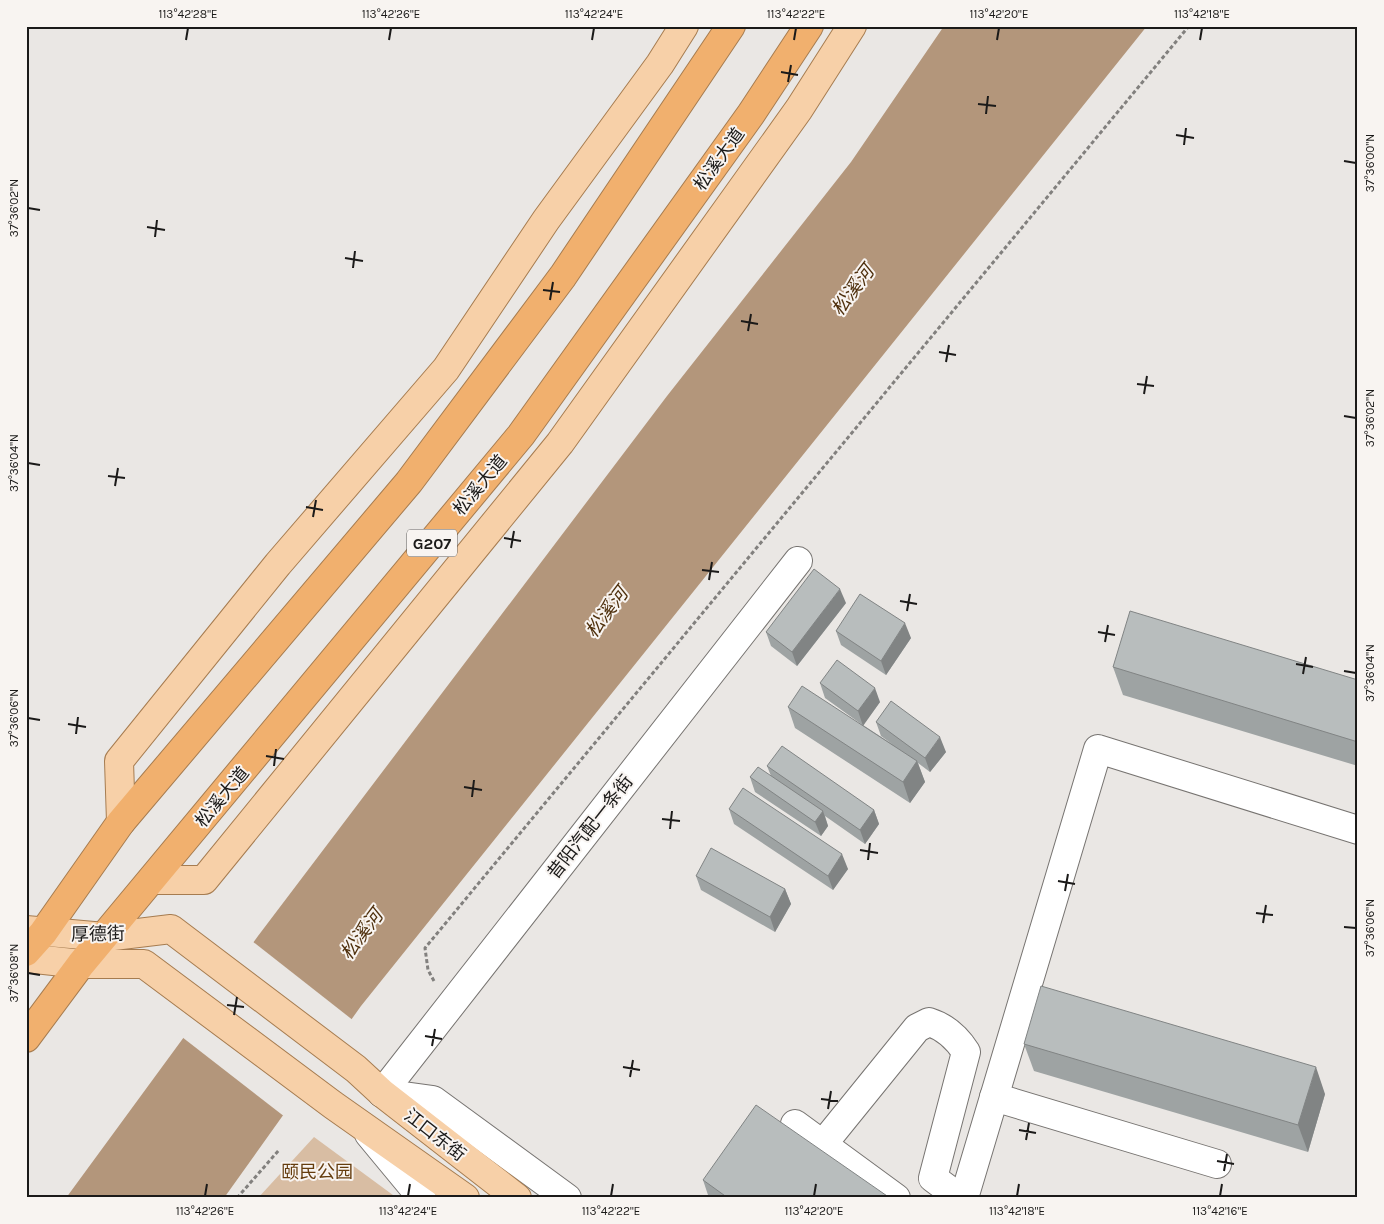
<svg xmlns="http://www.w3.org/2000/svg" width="1384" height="1224" font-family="Karla,'Noto Sans SC',sans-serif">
<rect width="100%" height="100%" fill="#eae7e4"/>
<path fill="#d8bda3" d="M314 1137 397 1198H258Z"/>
<path fill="#b3967b" d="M944 26H1147L361 1006 224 1198H66L258 936 667 396 851 162Z"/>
<path fill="#eae7e4" d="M252 941 354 1021 285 1117 182 1037Z"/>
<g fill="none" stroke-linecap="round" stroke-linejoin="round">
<defs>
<g id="minor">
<path d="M382 1093 798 561"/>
<path d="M382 1093 433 1100 567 1198"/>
<path d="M994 1097 1217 1164"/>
<path d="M795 1124 896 1198"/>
<path d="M369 1134 422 1198"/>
<path d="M823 1144 917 1028 929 1022C945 1027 957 1038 966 1052L933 1178 960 1198"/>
<path d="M964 1198 1098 749 1358 830"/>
</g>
<g id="major">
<path d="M121 822 119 761 278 564 446 369 546 220 660 64 684 26"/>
<path d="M154 880H204L560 443 799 109 852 26"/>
<path d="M26 930 105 937 171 929 356 1069 382 1093 517 1198"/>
<path d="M26 958 81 964H144L333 1105 465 1198"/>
</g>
<g id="highway">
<path d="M26 952 43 933 121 822 409 482 563 276 731 26"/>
<path d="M26 1038 81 964 521 435 751 114 809 26"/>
</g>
</defs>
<use href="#minor" stroke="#777471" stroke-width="30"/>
<use href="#major" stroke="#a67c50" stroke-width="30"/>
<use href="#highway" stroke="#a67c50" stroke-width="30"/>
<g stroke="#82807e" stroke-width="3" stroke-dasharray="4 2.5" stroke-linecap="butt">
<path d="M434 981 428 970 425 948 1189 26"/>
<path d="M237 1198 279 1150"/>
</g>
<use href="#minor" stroke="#fff" stroke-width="28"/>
<use href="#major" stroke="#f7d0a8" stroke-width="28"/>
<use href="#highway" stroke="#f1b06e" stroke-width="28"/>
</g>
<g fill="#9ea3a3">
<path d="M846 603 797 666 771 646 766 632Z"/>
<path d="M836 631 911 638 886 675 841 645Z"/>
<path d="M1113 667 1358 680V766L1123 695Z"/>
<path d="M820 683 880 702 863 725 892 744 881 736 876 722 946 752 930 772 918 763 925 782 910 803 795 728 788 707 861 724 825 698Z"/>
<path d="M767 766 874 810 879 824 865 844 825 816 828 826 821 836 755 792 750 777 771 776Z"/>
<path d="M729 809 848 869 833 890 734 824Z"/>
<path d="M696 876 785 889 791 904 775 932 701 890Z"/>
<path d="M1024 1044 1325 1094 1308 1152 1034 1071Z"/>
<path d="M703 1180 890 1198H709Z"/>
</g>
<g fill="#818484">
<path d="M840 589 846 603 797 666 792 652Z"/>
<path d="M905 623 911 638 886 675 881 661Z"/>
<path d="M875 688 880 702 863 726 858 711Z"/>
<path d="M940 737 946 752 930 772 925 758Z"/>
<path d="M917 761 925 782 910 803 903 782Z"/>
<path d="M874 810 879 824 865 844 860 830Z"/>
<path d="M823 811 828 826 821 836 815 822Z"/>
<path d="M842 854 848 869 833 890 828 876Z"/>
<path d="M785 889 791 904 775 932 770 917Z"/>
<path d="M1316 1067 1325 1094 1308 1152 1298 1125Z"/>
</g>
<g fill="#b8bdbd" stroke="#818484">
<path d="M814 569 840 589 792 652 766 632Z"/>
<path d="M860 594 905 623 881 661 836 631Z"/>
<path d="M1130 611 1358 680V742L1113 667Z"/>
<path d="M837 660 875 688 858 711 820 683Z"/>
<path d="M802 686 917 761 903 782 788 707Z"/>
<path d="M891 701 940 737 925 758 876 722Z"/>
<path d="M782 746 874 810 860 830 767 766Z"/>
<path d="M758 767 823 811 815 822 750 777Z"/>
<path d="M743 788 842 854 828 876 729 809Z"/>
<path d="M711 848 785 889 770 917 696 876Z"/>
<path d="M1041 986 1316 1067 1298 1125 1024 1044Z"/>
<path d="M756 1105 890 1198H728L703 1180Z"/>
</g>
<path fill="none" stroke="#1b1a19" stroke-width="2" d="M186 40 188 28M389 40 391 28M592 40 594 28M794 40 796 28M997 40 999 28M1200 40 1202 28M781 72 798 75M788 82 791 65M978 104 996 106M986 114 988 96M1176 135 1194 138M1184 145 1186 128M1344 161 1356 163M28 208 40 210M147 227 165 230M155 237 157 220M345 258 363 261M353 268 355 251M543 290 560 292M550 300 553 282M741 321 758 324M748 331 751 314M939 352 956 355M946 362 949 345M1137 384 1154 386M1144 394 1147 376M1344 416 1356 418M28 463 40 465M108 476 125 478M115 486 118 468M306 507 323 510M313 517 316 500M504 538 521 541M511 548 514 531M702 570 719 572M709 580 712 562M900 601 917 604M907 611 910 594M1098 632 1115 635M1105 642 1108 625M1296 664 1313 667M1344 671 1356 673M1303 674 1306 657M28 718 40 720M68 724 86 727M76 734 78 717M266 756 284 759M274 766 276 749M464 787 482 790M472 797 474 780M662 819 680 821M670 829 672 811M860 850 878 853M868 860 870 843M1058 881 1075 884M1065 891 1068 874M1256 913 1273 915M1263 923 1266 905M1344 927 1356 928M28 973 40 975M227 1005 244 1007M234 1015 237 997M425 1036 442 1039M432 1046 435 1029M623 1067 640 1070M630 1077 633 1060M821 1099 838 1101M828 1109 831 1091M1019 1130 1036 1133M1026 1140 1029 1123M1217 1161 1234 1164M1224 1171 1227 1154M205 1196 207 1184M408 1196 410 1184M611 1196 613 1184M814 1196 816 1184M1017 1196 1019 1184M1220 1196 1222 1184"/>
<g text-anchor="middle" stroke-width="4" stroke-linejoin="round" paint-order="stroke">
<rect fill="#f8f4f1" stroke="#5d5b5a" stroke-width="1" x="407" y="529.5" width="50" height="27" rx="4"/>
<g font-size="16" font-weight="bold" fill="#1b1a19">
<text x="432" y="549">G207</text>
</g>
<g font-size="18" fill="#1b1a19" stroke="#f8f4f1">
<text transform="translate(719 159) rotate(-54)" y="6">松溪大道</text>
<text transform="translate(480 485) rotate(-50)" y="6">松溪大道</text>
<text transform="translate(222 797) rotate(-50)" y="6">松溪大道</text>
<text transform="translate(590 827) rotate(-52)" y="6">昔阳汽配一条街</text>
<text transform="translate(98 934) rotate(-1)" y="6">厚德街</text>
<text transform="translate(435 1135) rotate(38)" y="6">江口东街</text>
</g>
<g font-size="18" fill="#653d0e" stroke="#f8f4f1">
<text x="317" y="1178">颐民公园</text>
</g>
<g font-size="19" font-style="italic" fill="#4f300d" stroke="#f8f4f1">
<text transform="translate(852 290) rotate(-53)" y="7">松溪河</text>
<text transform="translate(606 612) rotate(-53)" y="7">松溪河</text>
<text transform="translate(361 934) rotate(-53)" y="7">松溪河</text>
</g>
</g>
<rect width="1384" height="1224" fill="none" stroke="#f8f4f1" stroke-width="55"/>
<rect x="28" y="28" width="1328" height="1168" fill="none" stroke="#1b1a19" stroke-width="2"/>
<g font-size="12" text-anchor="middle" fill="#1b1a19">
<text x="188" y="18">113°42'28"E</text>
<text x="391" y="18">113°42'26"E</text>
<text x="594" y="18">113°42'24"E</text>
<text x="796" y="18">113°42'22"E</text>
<text x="999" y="18">113°42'20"E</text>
<text x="1202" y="18">113°42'18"E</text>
<text transform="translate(1370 163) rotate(-90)" y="4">37°36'00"N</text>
<text transform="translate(14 208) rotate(-90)" y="4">37°36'02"N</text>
<text transform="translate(1370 418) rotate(-90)" y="4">37°36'02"N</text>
<text transform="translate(14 463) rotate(-90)" y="4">37°36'04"N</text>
<text transform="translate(1370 673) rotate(-90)" y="4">37°36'04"N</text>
<text transform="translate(14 718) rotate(-90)" y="4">37°36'06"N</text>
<text transform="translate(1370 928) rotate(-90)" y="4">37°36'06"N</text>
<text transform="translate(14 973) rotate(-90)" y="4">37°36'08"N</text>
<text x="205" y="1215">113°42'26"E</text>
<text x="408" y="1215">113°42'24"E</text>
<text x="611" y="1215">113°42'22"E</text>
<text x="814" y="1215">113°42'20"E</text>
<text x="1017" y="1215">113°42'18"E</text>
<text x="1220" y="1215">113°42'16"E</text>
</g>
</svg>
